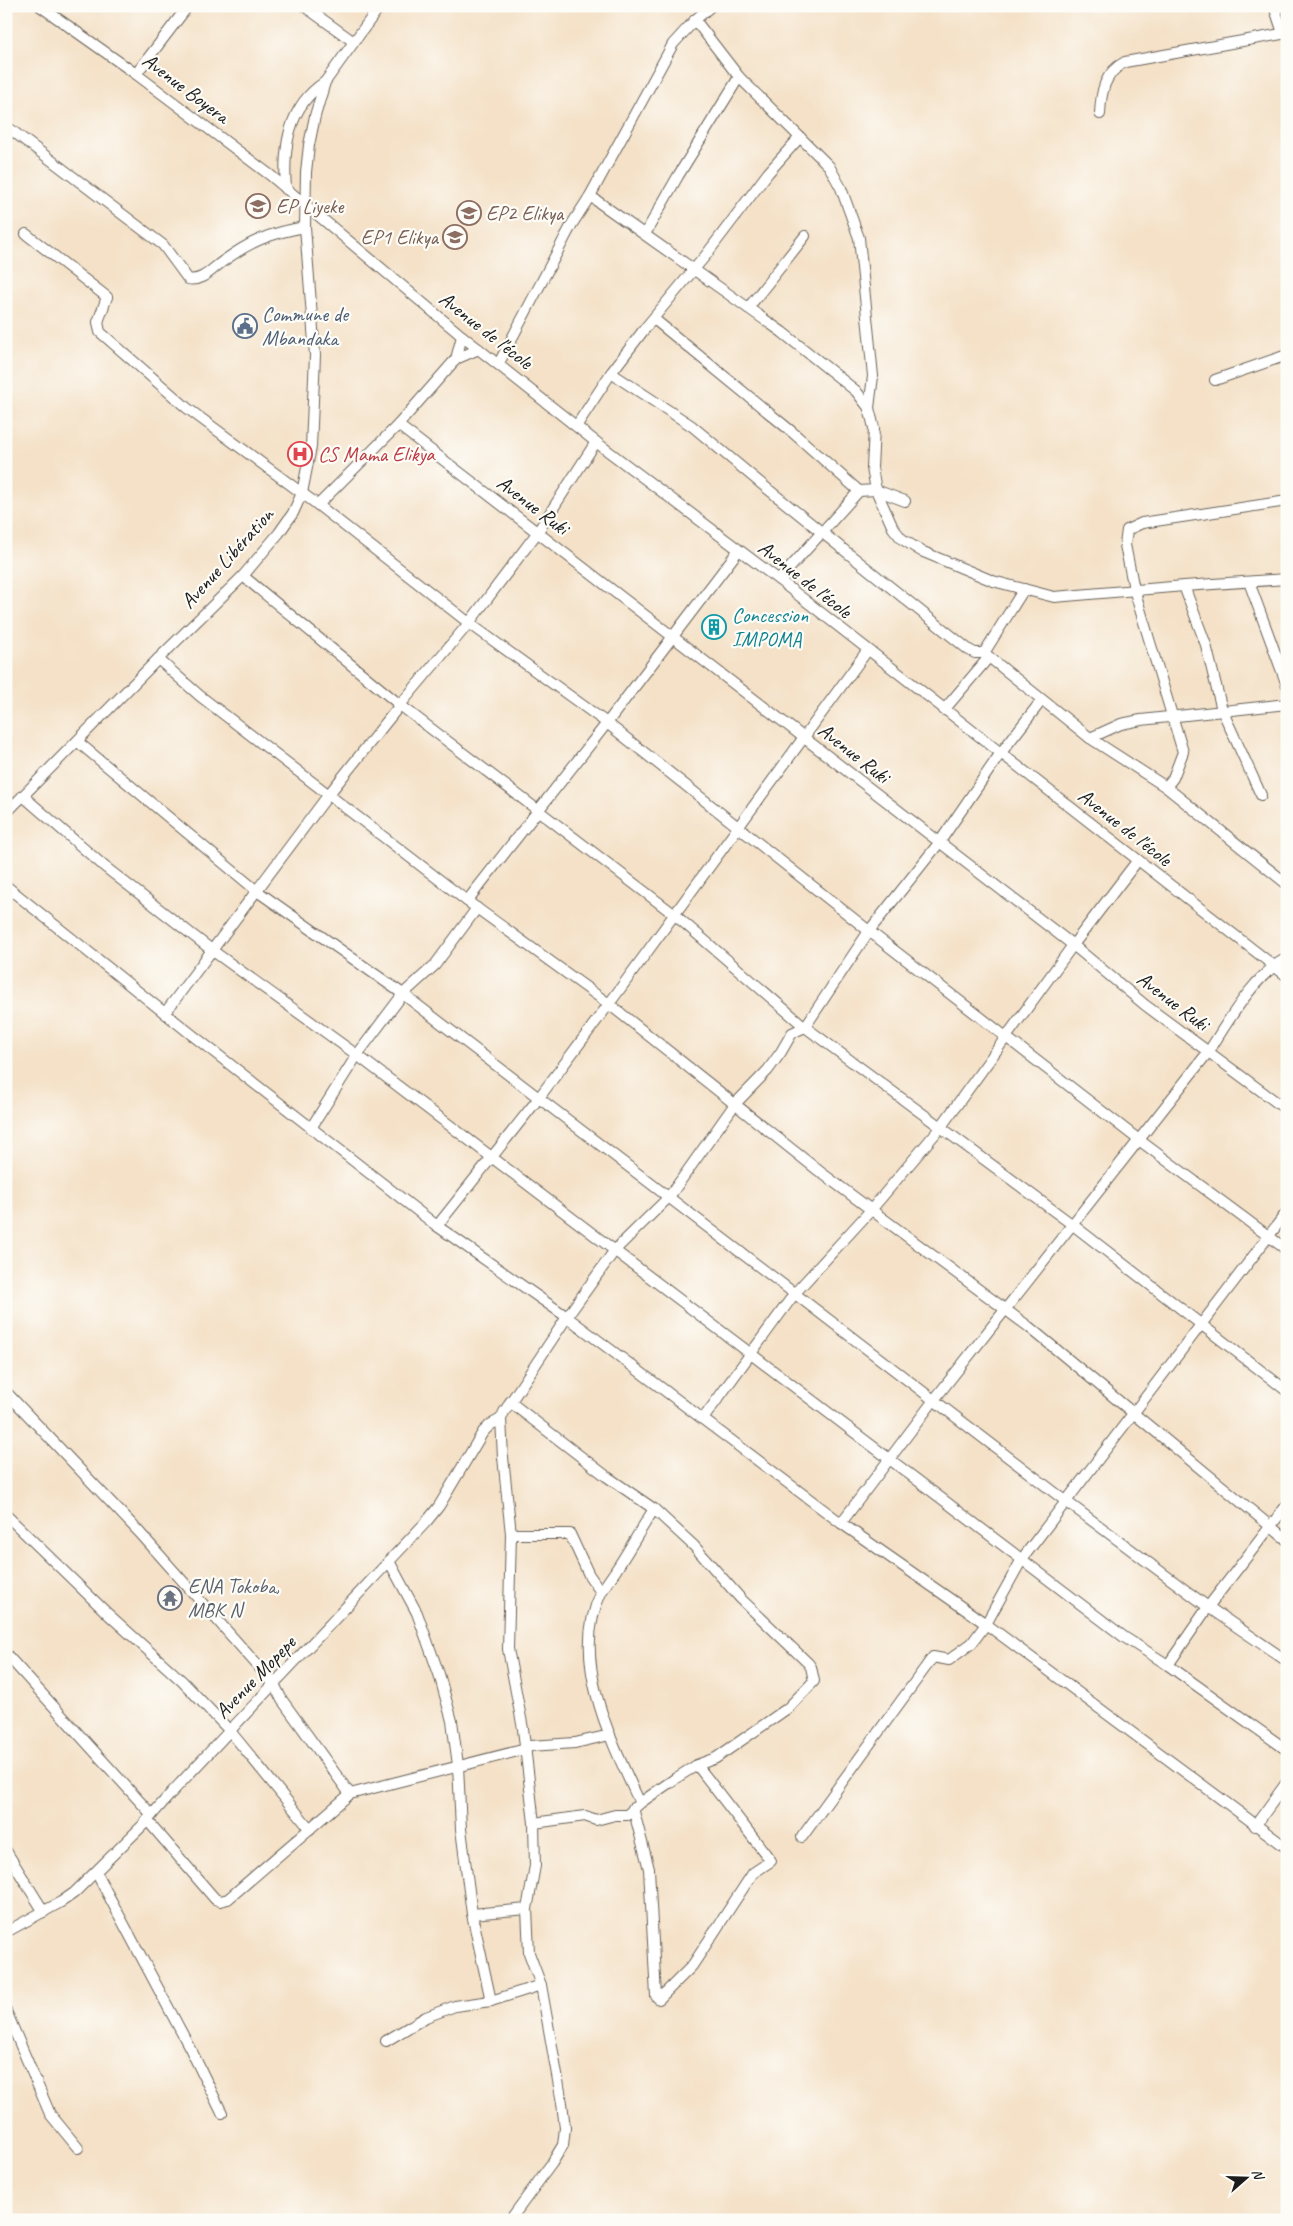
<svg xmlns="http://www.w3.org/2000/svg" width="1293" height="2226" font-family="Caveat,sans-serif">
<rect width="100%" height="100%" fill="#fdfcf7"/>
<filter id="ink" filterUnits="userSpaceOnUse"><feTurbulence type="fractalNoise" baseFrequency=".02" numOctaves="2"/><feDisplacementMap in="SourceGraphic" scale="10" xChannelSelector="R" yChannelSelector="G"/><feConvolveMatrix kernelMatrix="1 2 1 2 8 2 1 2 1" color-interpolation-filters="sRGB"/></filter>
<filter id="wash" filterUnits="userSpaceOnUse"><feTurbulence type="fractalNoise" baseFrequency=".0096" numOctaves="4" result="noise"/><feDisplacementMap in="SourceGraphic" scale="20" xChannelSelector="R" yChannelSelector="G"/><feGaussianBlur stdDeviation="1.12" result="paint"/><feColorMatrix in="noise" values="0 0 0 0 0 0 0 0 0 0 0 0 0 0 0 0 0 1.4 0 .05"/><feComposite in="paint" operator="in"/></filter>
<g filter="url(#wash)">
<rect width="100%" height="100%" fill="#f4e1c7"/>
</g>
<g filter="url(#ink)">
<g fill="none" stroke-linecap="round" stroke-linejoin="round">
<defs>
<g id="minor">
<path d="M40 6 136 74 270 175 462 336 596 442 779 580 1287 976"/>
<path d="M304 6 354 42"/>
<path d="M1274 6 1283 33"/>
<path d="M695 20 739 77 829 166 841 188 859 238 873 376 869 408"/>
<path d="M136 74 188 6"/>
<path d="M1100 114C1101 92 1104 73 1125 62L1287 33"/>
<path d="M6 126 163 245 188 279C202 282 212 269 222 262 251 241 270 233 305 227"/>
<path d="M286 189C283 148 288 106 325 82"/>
<path d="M590 196 782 332 856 391 869 408 874 428 872 468 876 490 893 528 902 539 921 551 993 581 1054 597 1184 586 1287 579"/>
<path d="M26 234 107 297 98 322 100 332 187 408 318 505 469 623 607 723 869 931 1139 1140 1287 1250"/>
<path d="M645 234 678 176 739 77"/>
<path d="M748 308 805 236"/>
<path d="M654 319 791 431 859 491"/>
<path d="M456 359 462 336"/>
<path d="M499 363 572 224 590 196 673 44 695 20 711 6"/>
<path d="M611 373 692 426 764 486 969 650 975 653H984"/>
<path d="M1215 380 1287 355"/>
<path d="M398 425 1073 945 1145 1005 1287 1110"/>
<path d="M577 425 611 373 646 327 706 255 768 173 800 137"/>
<path d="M318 505 398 425 456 359 479 349"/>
<path d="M243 576 400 705 675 915 805 1027 1073 1225 1287 1391"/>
<path d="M779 580 859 491 876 490 905 501"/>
<path d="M1249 582 1287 685"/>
<path d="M1184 586 1206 645 1222 710 1261 795"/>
<path d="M1024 589 984 653 1090 738 1166 787 1173 778 1183 752 1134 589 1125 545 1127 530 1142 523 1287 501"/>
<path d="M158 659 200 696 467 901 609 1004 819 1171 1029 1327 1287 1540"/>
<path d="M944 710 989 657"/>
<path d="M1090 738 1121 724 1141 720 1287 704"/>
<path d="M78 742 257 891 403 994 1067 1502 1208 1607 1287 1661"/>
<path d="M1166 787 1287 884"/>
<path d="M23 796 105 867 213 951 357 1055 1124 1637 1168 1665 1287 1750"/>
<path d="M6 813 158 659 243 576 279 533 293 513 302 493 311 447 315 355 305 227 306 172 309 145 315 116 325 82 380 6"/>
<path d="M6 886 191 1034 437 1226 567 1317 841 1523 986 1624 1287 1848"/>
<path d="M467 901 607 723 738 551"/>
<path d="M165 1013 329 794 400 705 469 623 537 533 596 442"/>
<path d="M311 1128 357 1055 403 994 435 965 477 908"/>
<path d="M437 1226 538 1099 609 1004 867 651"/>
<path d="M6 1392 140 1533 274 1684 282 1700 350 1794 526 1749 530 1746 575 1743 610 1735"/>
<path d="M510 1402 606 1476 654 1509 694 1546 741 1599 808 1663 811 1667 814 1681 788 1708 716 1758 697 1765 676 1778 640 1803 627 1815H615L596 1820 585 1816 534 1823"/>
<path d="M703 1419 795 1293 871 1210 940 1128 1073 945 1138 860"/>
<path d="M6 1515 108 1614 182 1681 230 1731 310 1829"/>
<path d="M841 1523 934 1400 1209 1051C1229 1020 1254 975 1287 958"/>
<path d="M511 1534H570L589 1575 601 1592"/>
<path d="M389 1561 417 1613 439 1674 452 1721 458 1765 461 1829 472 1914 491 2001"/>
<path d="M6 1654 152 1815"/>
<path d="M1168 1665 1208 1607 1287 1505"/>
<path d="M640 1803C612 1743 569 1659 601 1593 605 1585 611 1578 616 1570 629 1550 641 1529 654 1509"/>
<path d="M633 1808 649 1869 656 1996 659 1999 692 1966 753 1873 771 1861 697 1765"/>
<path d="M147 1820 215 1899 220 1901 228 1899 350 1794"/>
<path d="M1255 1826 1287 1782"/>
<path d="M802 1837 933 1657 949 1660 972 1643 986 1624 1022 1559 1287 1212"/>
<path d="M6 1851 44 1912"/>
<path d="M96 1872 191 2050 222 2113"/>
<path d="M472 1914 527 1909"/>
<path d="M6 1932 61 1902 74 1893 143 1825 173 1791 427 1521 439 1506 483 1432 490 1425 501 1419"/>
<path d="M6 2011 50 2114 78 2148"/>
<path d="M386 2041 426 2017 455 2006 491 2001 541 1985"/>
<path d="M510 2220 552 2163 563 2145 565 2128 562 2103 541 1985 529 1953 527 1909 535 1866 534 1823 523 1729 508 1649 511 1534 503 1457 501 1419 504 1412 567 1317 615 1250 669 1197 735 1104 768 1070 781 1052 792 1033 805 1027 869 931 939 843 1000 754 1042 700"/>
</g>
</defs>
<use href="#minor" stroke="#686158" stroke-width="12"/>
<use href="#minor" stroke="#fff" stroke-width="10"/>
</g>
</g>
<defs>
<symbol id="school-ring" viewBox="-11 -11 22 22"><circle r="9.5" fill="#fdfcf7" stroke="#8d6e63" stroke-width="1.5"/><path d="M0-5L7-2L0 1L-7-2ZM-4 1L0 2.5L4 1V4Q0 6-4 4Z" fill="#8d6e63"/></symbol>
<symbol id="civic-ring" viewBox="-11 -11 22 22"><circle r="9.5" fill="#fdfcf7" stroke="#5c6f8a" stroke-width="1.5"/><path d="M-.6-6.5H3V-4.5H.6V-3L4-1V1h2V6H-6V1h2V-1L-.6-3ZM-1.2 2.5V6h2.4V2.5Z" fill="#5c6f8a"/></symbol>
<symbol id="hospital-ring" viewBox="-11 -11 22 22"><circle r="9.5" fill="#fdfcf7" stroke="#e0444e" stroke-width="1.5"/><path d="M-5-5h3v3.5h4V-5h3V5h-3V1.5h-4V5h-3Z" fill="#e0444e"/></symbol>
<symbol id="building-ring" viewBox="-11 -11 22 22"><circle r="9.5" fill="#fdfcf7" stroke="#0f9aa8" stroke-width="1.5"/><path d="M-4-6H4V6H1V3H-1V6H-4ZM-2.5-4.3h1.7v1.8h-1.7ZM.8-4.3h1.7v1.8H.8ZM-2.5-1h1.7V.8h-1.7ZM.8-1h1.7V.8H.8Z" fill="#0f9aa8"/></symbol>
<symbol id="temple-ring" viewBox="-11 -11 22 22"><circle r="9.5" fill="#fdfcf7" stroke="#6b7280" stroke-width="1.5"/><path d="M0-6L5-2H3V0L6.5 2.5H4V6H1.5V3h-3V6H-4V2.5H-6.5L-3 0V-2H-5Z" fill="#6b7280"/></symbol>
</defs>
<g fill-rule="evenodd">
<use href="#school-ring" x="244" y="192" width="28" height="28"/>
<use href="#school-ring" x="455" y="199" width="28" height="28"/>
<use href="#school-ring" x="441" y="223" width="28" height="28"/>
<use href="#civic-ring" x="231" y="312" width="28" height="28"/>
<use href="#hospital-ring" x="286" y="440" width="28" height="28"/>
<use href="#building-ring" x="700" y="613" width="28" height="28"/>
<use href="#temple-ring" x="156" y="1584" width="28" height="28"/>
</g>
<g text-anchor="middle" stroke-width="4.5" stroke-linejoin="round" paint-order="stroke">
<g font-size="21" fill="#1c1c1c" stroke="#fdfcf7">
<text transform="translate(186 88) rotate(37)" y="7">Avenue Boyera</text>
<text transform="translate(486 330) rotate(38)" y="7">Avenue de l'école</text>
<text transform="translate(533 505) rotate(37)" y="7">Avenue Ruki</text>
<text transform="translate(227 558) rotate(-48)" y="7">Avenue Libération</text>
<text transform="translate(805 579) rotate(38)" y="7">Avenue de l'école</text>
<text transform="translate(854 753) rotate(38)" y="7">Avenue Ruki</text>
<text transform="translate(1125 827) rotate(38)" y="7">Avenue de l'école</text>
<text transform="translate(1173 1001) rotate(37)" y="7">Avenue Ruki</text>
<text transform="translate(255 1677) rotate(-46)" y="7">Avenue Mopepe</text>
</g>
<g font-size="21" fill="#785e54" stroke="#fdfcf7" text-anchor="start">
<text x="276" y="213">EP Liyeke</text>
<text x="486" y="220">EP2 Elikya</text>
<text x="438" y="244" text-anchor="end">EP1 Elikya</text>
</g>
<g font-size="21" fill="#4e5e75" stroke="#fdfcf7" text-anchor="start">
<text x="262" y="321">Commune de<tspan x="262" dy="24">Mbandaka</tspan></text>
</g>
<g font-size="21" fill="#be3a42" stroke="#fdfcf7" text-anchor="start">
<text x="318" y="461">CS Mama Elikya</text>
</g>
<g font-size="21" fill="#0d838f" stroke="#fdfcf7" text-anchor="start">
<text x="732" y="622">Concession<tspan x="732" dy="24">IMPOMA</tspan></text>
</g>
<g font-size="21" fill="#5b616d" stroke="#fdfcf7" text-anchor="start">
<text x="188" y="1593">ENA Tokoba,<tspan x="188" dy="24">MBK N</tspan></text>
</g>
</g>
<rect width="1293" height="2226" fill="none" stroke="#fdfcf7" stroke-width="25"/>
<g transform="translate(1246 2178) rotate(70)" stroke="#fdfcf7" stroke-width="4" paint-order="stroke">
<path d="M0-4L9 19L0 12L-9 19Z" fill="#1c1c1c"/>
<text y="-8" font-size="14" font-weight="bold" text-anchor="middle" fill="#1c1c1c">N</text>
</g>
</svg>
